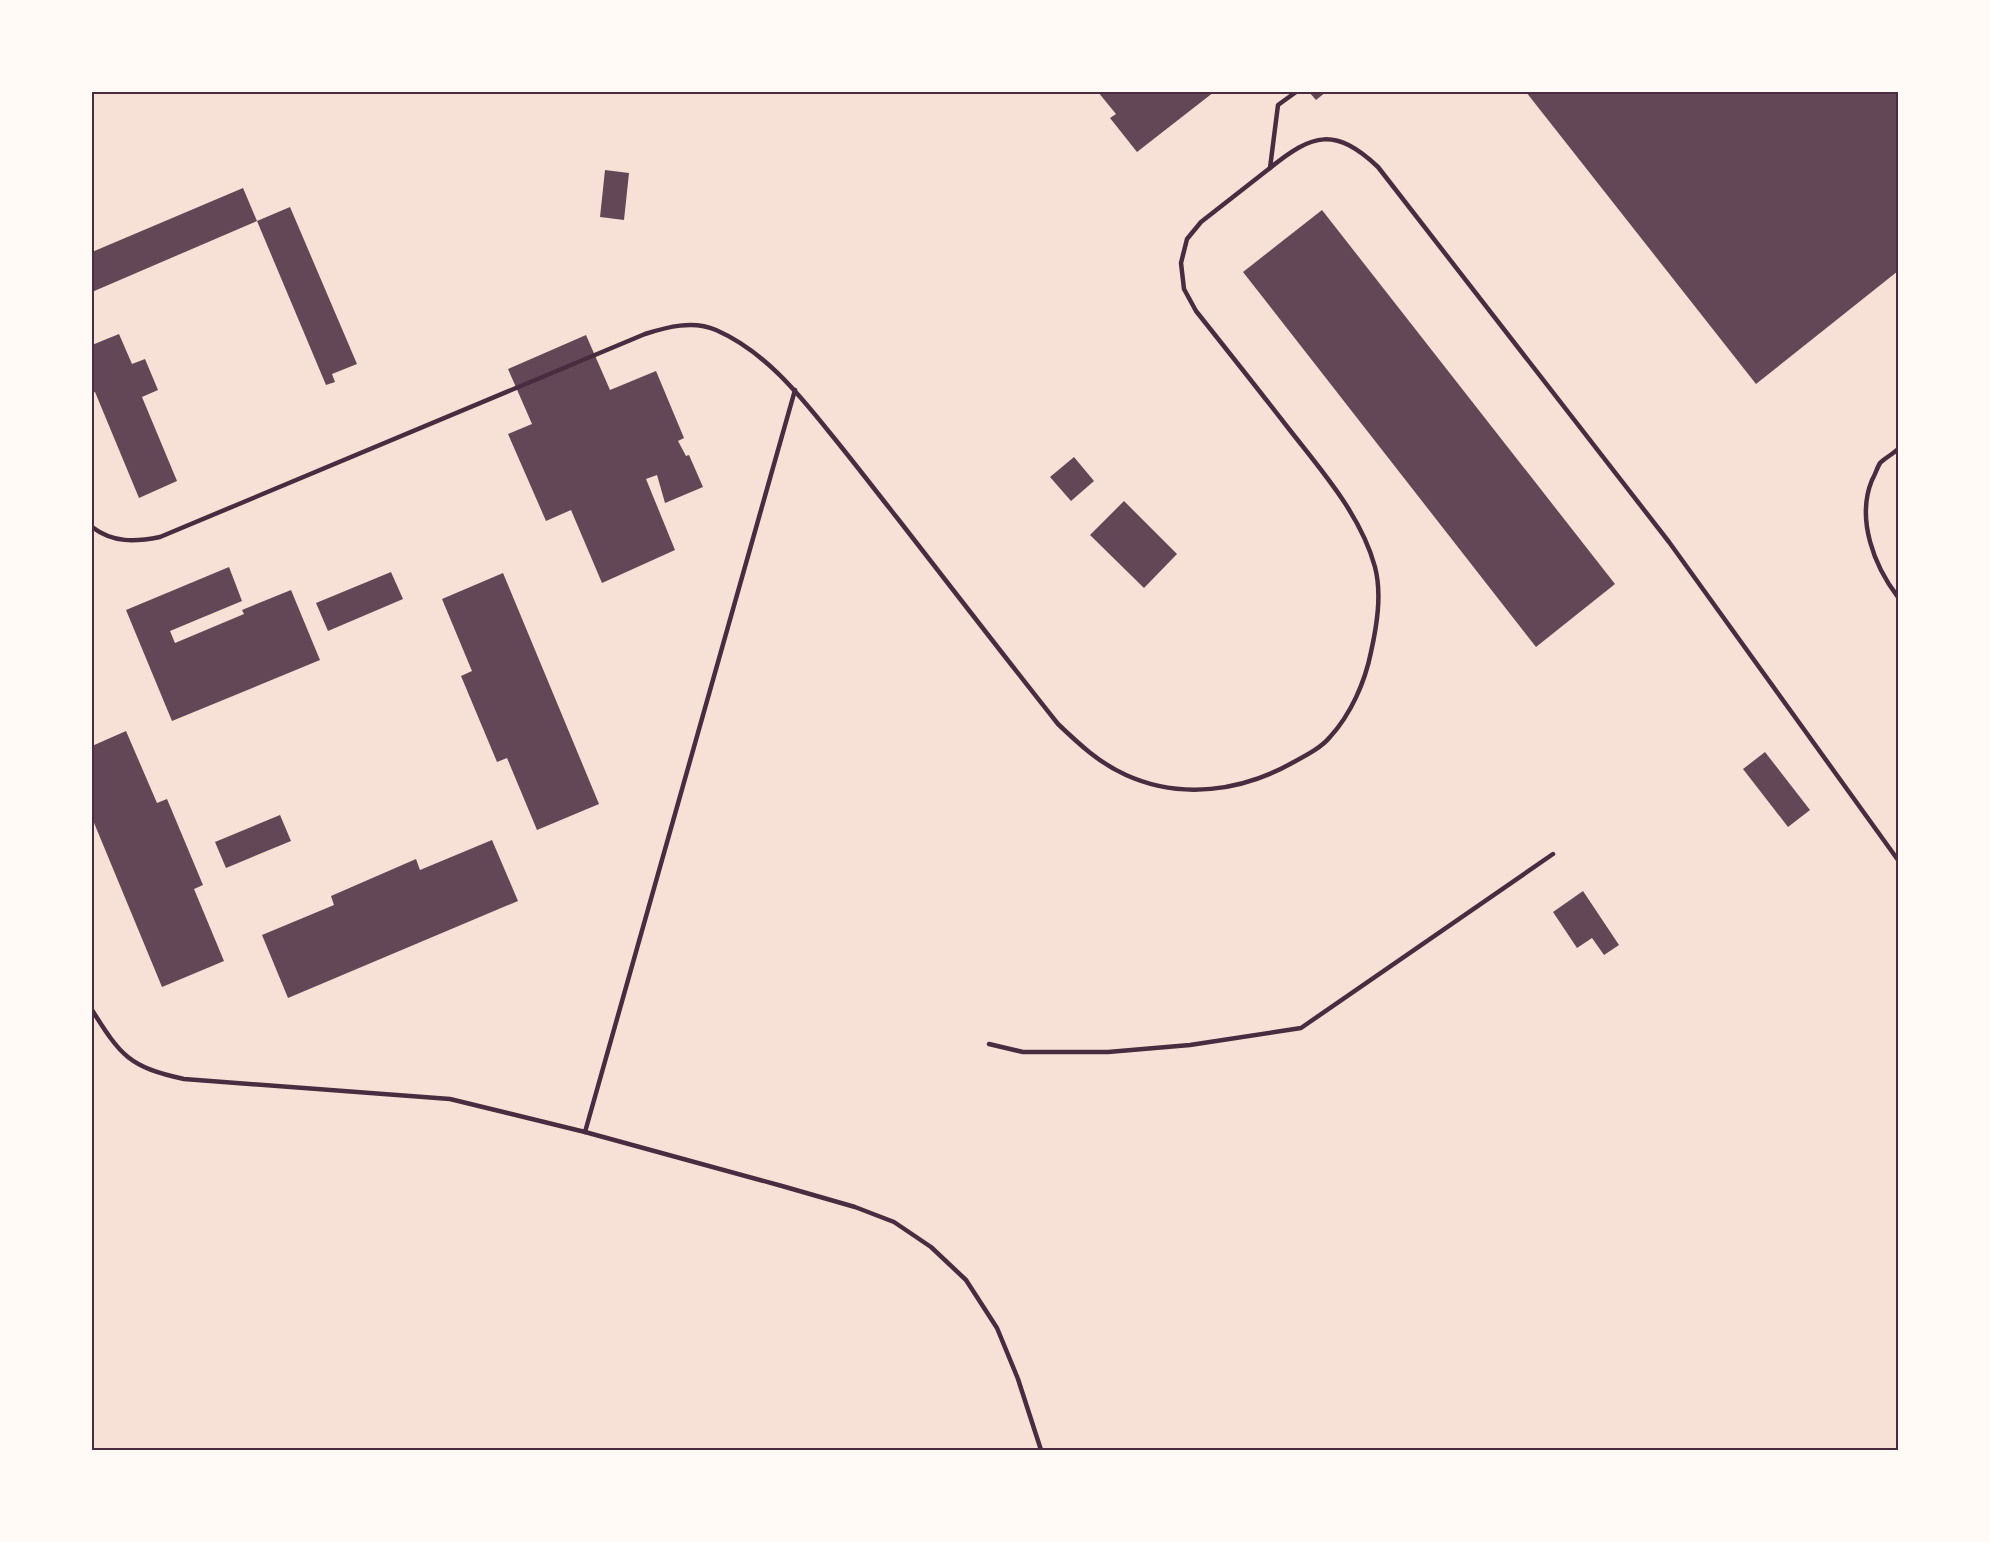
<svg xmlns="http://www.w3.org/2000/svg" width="1990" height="1542" font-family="'Archivo Narrow',sans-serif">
<rect width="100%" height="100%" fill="#f7e1d7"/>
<g fill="#644757">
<path d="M1098 92H1214L1137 152 1110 118 1116 114Z"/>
<path d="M1309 92H1326L1316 100Z"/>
<path d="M1526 92H1898V271L1756 384Z"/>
<path d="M605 170 629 173 624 220 600 217Z"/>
<path d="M243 188 257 221 92 292V252Z"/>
<path d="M290 207 357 364 332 374 335 382 326 385 257 221Z"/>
<path d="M1322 210 1615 584 1536 647 1243 272Z"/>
<path d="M119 334 132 364 145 359 158 390 142 397 177 481 139 498 95 392 92 393V345Z"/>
<path d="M586 335 610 390 656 371 684 438 678 441 686 456 689 455 703 487 665 503 657 475 646 479 675 550 602 583 571 510 546 521 508 434 532 424 508 369Z"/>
<path d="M1074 457 1094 481 1071 501 1050 477Z"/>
<path d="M1124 501 1177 554 1144 588 1090 535Z"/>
<path d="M229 567 242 601 170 631 175 643 244 614 242 610 291 590 320 660 172 721 126 610Z"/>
<path d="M391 572 403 599 328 631 316 603Z"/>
<path d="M503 573 599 804 537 830 507 758 497 762 461 676 472 671 442 599Z"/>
<path d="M126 731 157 803 167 799 203 885 194 889 224 961 162 987 92 818V746Z"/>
<path d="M1765 752 1810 810 1788 827 1743 769Z"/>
<path d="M280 815 291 841 226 868 215 842Z"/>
<path d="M492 840 518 901 288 998 262 935 334 905 331 896 416 859 420 870Z"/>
<path d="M1583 891 1619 945 1604 955 1592 938 1577 948 1553 912Z"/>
</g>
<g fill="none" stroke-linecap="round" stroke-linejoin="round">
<g stroke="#4a2c40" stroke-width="4.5">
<path d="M1270 168C1313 133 1335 127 1378 167L1669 542 1898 860"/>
<path d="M1898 449C1893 454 1885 458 1880 463 1877 468 1875 475 1872 480 1856 519 1874 566 1898 597"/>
<path d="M92 527C113 543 135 542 160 537L645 334C667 327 693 320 716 330 764 351 798 393 830 433 853 461 875 490 898 519 951 587 1004 656 1058 724 1079 744 1099 763 1126 775 1181 800 1242 791 1292 763 1305 756 1321 748 1330 737 1351 714 1365 682 1371 652 1377 625 1382 594 1375 567 1361 515 1321 470 1289 429 1258 389 1227 350 1196 311L1184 289 1181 263 1187 239 1201 222 1270 168 1278 105 1296 92"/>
<path d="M92 1010C121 1056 129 1067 184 1079L450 1099 585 1132 782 1186 855 1207 894 1222 931 1247 966 1280 997 1328 1018 1379 1041 1450"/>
<path d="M989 1044 1023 1052H1108L1190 1045 1301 1028 1553 854"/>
<path d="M585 1132 795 390"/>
</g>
</g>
<rect width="1990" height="1542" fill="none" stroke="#fffaf5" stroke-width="186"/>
<rect x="93" y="93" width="1804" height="1356" fill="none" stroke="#4a2c40" stroke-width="2"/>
</svg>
